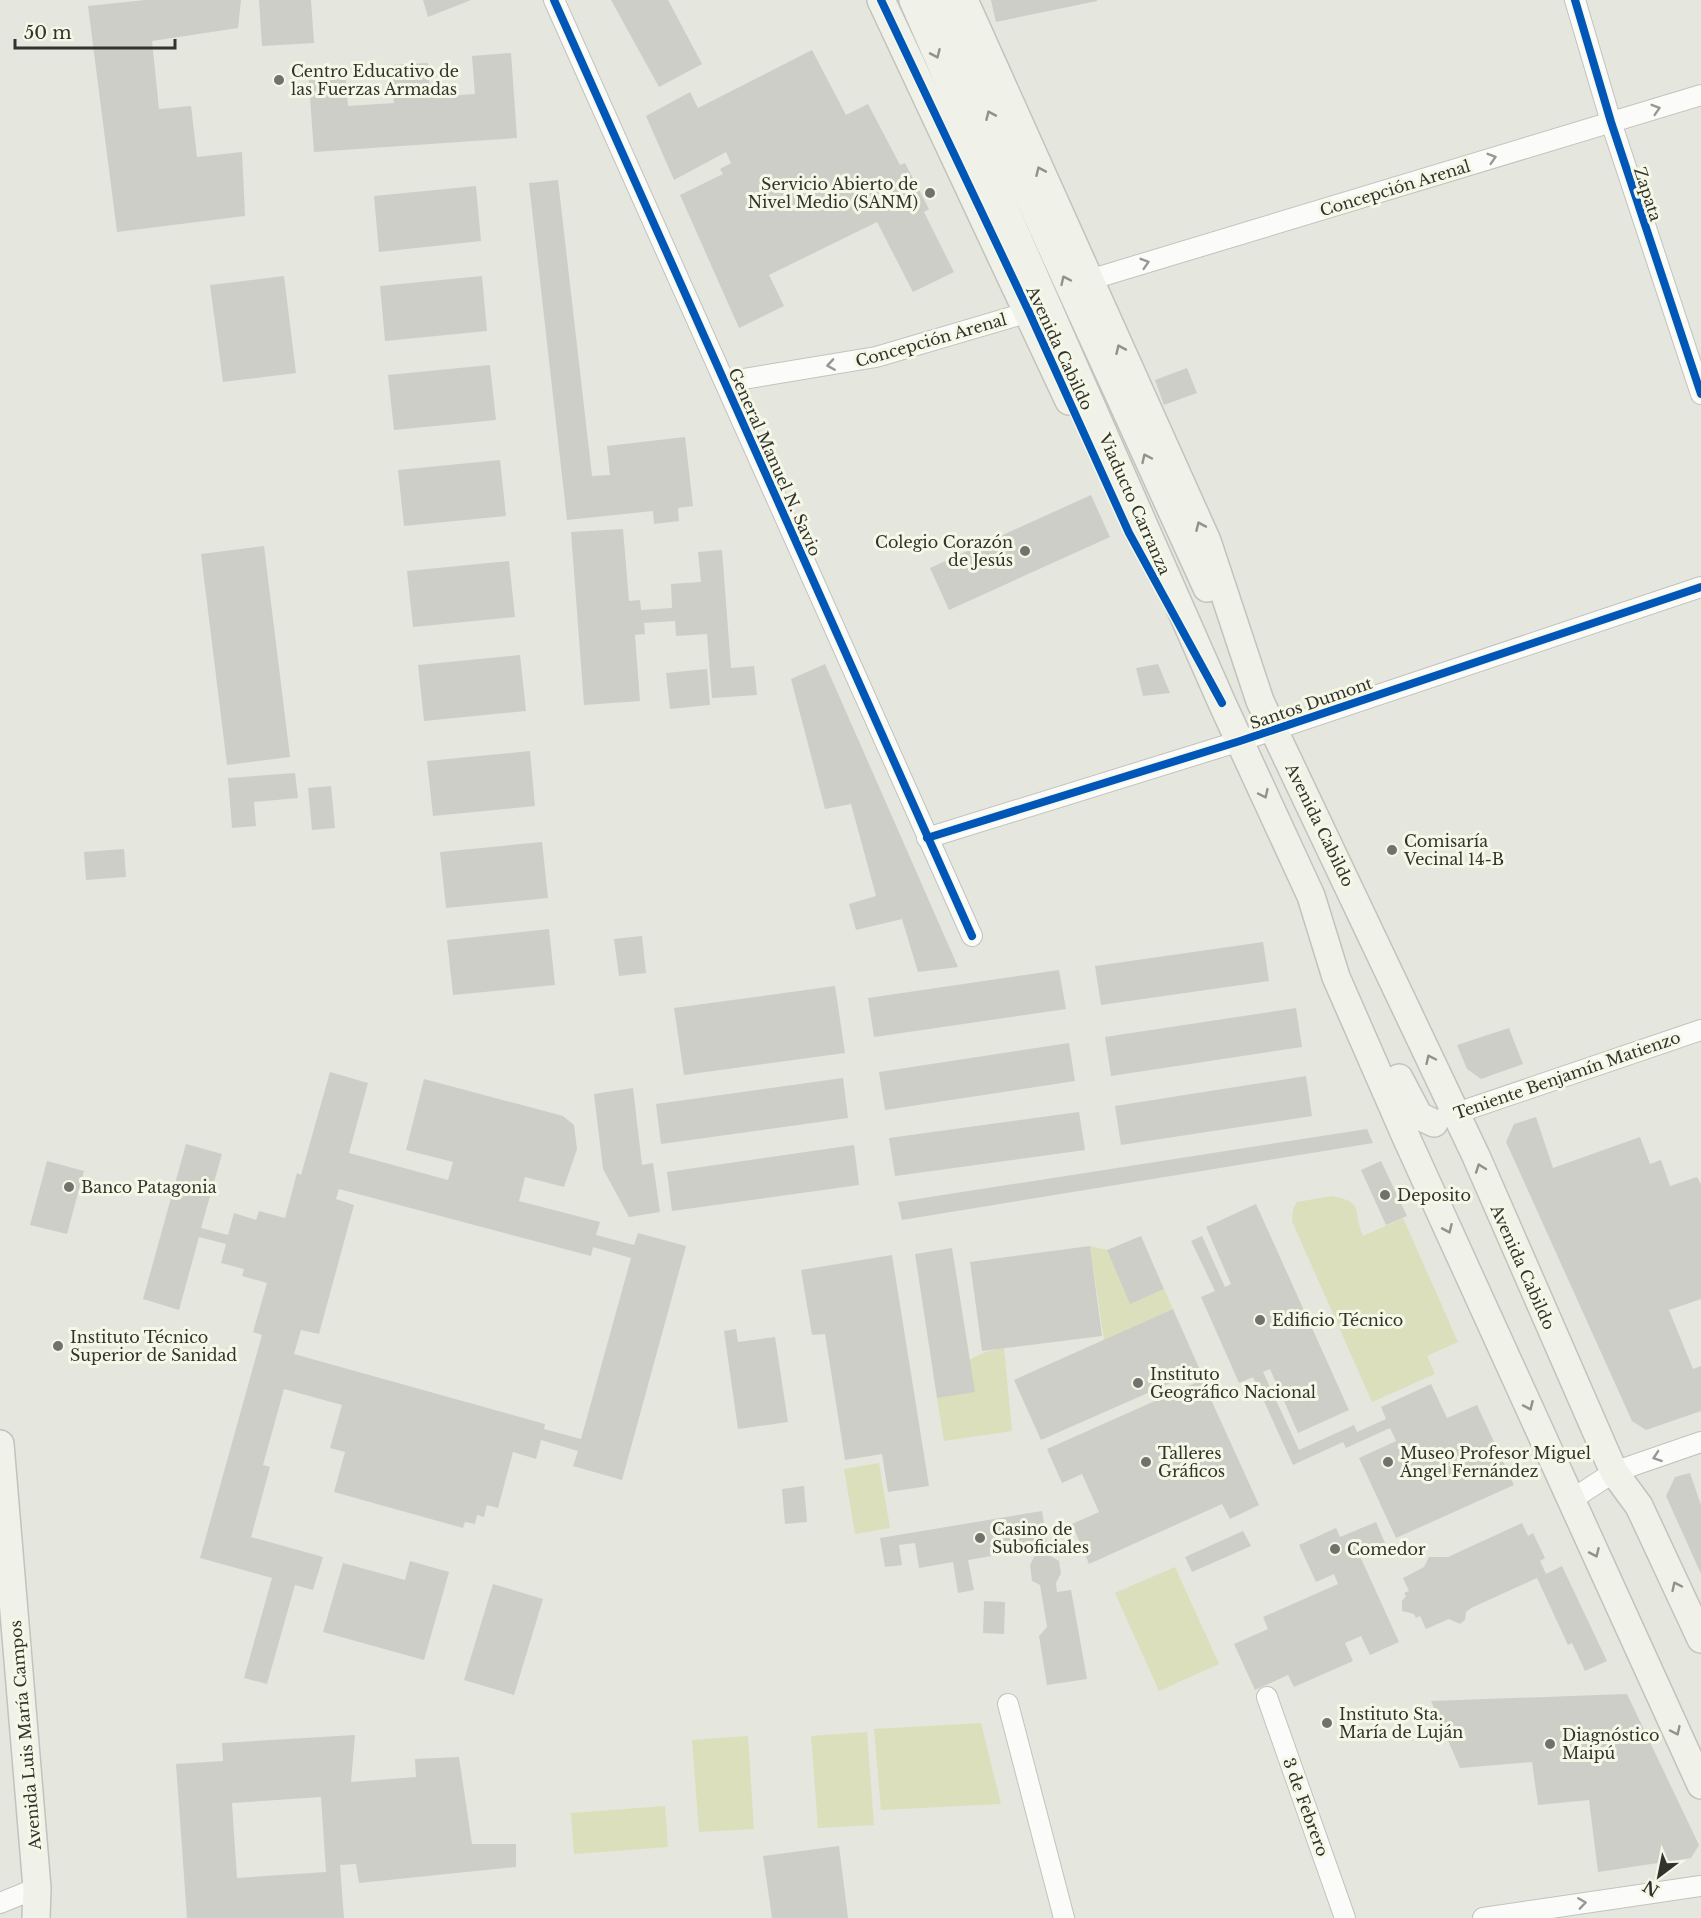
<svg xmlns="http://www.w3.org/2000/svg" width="1701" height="1918" font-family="'Libre Baskerville',serif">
<rect width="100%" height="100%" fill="#e5e6de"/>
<g fill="#dcdfbb">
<path d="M1332 1196C1365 1203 1352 1208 1363 1236L1403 1218 1458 1342 1427 1356 1435 1374 1372 1402 1292 1221 1293 1209 1297 1202Z"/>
<path d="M1090 1246 1107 1250 1130 1303 1164 1289 1173 1309 1104 1340Z"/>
<path d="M1004 1348 1012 1431 944 1441 937 1398C961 1368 965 1354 1004 1348Z"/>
<path d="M879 1463 890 1528 855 1534 844 1469Z"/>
<path d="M1175 1567 1219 1664 1159 1691 1115 1593Z"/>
<path d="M981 1723 1001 1804 881 1810 874 1729Z"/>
<path d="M867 1732 874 1825 818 1828 811 1736Z"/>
<path d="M748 1736 754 1829 699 1832 692 1740Z"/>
<path d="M665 1806 668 1847 574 1854 571 1813Z"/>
</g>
<g fill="#cdcec8" fill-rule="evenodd">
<path d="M145 0H241L238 28 152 41 159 109 191 106 197 157 242 152 245 216 117 232 88 6Z"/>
<path d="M259 0H311L314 43 262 46Z"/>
<path d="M423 0H471L428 17Z"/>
<path d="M611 0H668L702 64 659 87Z"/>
<path d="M991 0H1097V1L996 22Z"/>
<path d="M812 50 846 115 868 104 900 165 905 163 929 209 924 212 954 272 913 292 877 222 769 275 784 306 739 328 680 195 723 174 720 169 731 163 726 152 674 180 646 116 690 92 698 108Z"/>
<path d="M511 53 517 138 314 152 308 71 345 69 348 106 394 103 391 65 428 63 430 97 475 94 472 56Z"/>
<path d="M558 180 592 476 610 475 607 446 685 437 693 506 678 508 679 521 654 524 653 511 567 520 529 183Z"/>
<path d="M476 186 481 241 379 252 374 196Z"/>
<path d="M284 276 296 373 223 382 210 285Z"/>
<path d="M482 276 487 331 385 341 380 286Z"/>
<path d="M490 365 496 420 394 430 388 375Z"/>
<path d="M1187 368 1197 393 1164 405 1155 380Z"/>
<path d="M500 460 506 516 404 526 398 470Z"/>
<path d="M1091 495 1110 537 949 610 930 568Z"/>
<path d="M623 529 629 601 640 600 641 610 672 608 671 584 701 582 698 552 722 550 731 668 754 666 757 695 712 698 707 634 676 636 675 621 644 623 645 634 635 635 640 701 584 705 571 532Z"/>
<path d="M264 546 290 757 227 765 201 554Z"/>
<path d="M509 561 515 617 413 627 407 571Z"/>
<path d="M520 655 526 711 424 721 418 665Z"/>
<path d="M825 664 905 846 958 967 918 972 902 919 856 930 849 904 876 896 851 804 825 809 791 679Z"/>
<path d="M1158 664 1170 693 1143 696 1136 668Z"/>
<path d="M707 669 710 705 670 709 666 673Z"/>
<path d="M530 751 535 806 433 816 427 761Z"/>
<path d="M295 773 298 798 254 802 256 826 232 828 228 778Z"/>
<path d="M331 786 335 828 312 830 308 788Z"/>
<path d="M542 842 548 898 446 908 440 852Z"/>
<path d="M124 849 126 877 86 880 84 852Z"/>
<path d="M549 929 555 985 453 995 447 940Z"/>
<path d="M642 936 646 973 619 976 614 939Z"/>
<path d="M1263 942 1269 981 1101 1005 1095 966Z"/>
<path d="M1059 970 1066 1009 874 1037 868 998Z"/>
<path d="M835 986 845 1053 684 1075 674 1008Z"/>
<path d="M1296 1008 1302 1047 1111 1076 1105 1037Z"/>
<path d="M1509 1028 1523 1064 1481 1079 1467 1069 1457 1045Z"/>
<path d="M1069 1043 1075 1081 885 1110 879 1072Z"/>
<path d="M330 1072 368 1083 349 1153 448 1180 453 1162 406 1150 424 1079 563 1116 574 1125 577 1149 564 1187 525 1177 519 1201 600 1222 596 1235 634 1245 638 1233 686 1246 622 1480 573 1466 578 1451 541 1440 536 1459 513 1452 498 1508 487 1505 484 1517 477 1515 475 1524 465 1522 463 1528 334 1492 345 1452 330 1448 342 1405 284 1389 263 1465 270 1467 251 1537 323 1557 313 1590 295 1585 267 1684 244 1678 272 1578 200 1558 262 1335 253 1332 267 1283 242 1276 244 1269 221 1263 226 1244 199 1237 179 1310 143 1299 186 1144 222 1154 201 1228 228 1235 234 1213 256 1220 259 1211 285 1218 297 1173 301 1175ZM339 1189 591 1256 593 1247 631 1258 581 1439 544 1429 545 1424 294 1354 301 1330 319 1334 354 1205 336 1199Z"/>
<path d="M1306 1076 1312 1116 1121 1145 1115 1106Z"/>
<path d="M843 1078 848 1118 661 1144 656 1104Z"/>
<path d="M633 1088 642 1165 653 1163 660 1212 629 1217 603 1169 594 1094Z"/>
<path d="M1079 1112 1085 1150 895 1176 889 1138Z"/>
<path d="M1536 1117 1553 1168 1640 1137 1650 1164 1661 1160 1670 1186 1697 1177 1701 1184V1299L1669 1310 1693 1369 1701 1366V1411L1646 1430 1632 1421 1506 1142 1514 1124Z"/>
<path d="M1367 1129 1373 1143 902 1220 898 1202Z"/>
<path d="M854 1145 859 1185 672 1211 667 1172Z"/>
<path d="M47 1161 84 1171 67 1234 30 1225Z"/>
<path d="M1381 1161 1407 1216 1386 1225 1361 1170Z"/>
<path d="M1256 1204 1349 1410 1298 1433 1270 1369 1263 1372 1299 1450 1354 1425 1357 1432 1386 1419 1381 1407 1431 1384 1447 1418 1477 1405 1514 1485 1396 1538 1359 1458 1396 1441 1390 1428 1346 1448 1343 1442 1293 1465 1253 1377 1239 1383 1201 1297 1215 1291 1191 1241 1202 1236 1225 1287 1231 1284 1206 1227Z"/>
<path d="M1141 1236 1164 1289 1130 1304 1107 1250Z"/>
<path d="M1090 1246 1102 1336 982 1351 970 1262Z"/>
<path d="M952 1248 975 1392 937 1398 915 1254Z"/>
<path d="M892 1255 929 1486 888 1492 882 1454 845 1460 825 1334 812 1335 801 1270Z"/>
<path d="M1173 1309 1200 1370 1041 1440 1014 1380Z"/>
<path d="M736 1329 738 1342 775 1337 788 1422 738 1429 724 1331Z"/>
<path d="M1202 1380 1259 1505 1230 1519 1222 1504 1089 1564 1072 1524 1099 1512 1082 1474 1062 1483 1047 1449Z"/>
<path d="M1690 1473 1701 1505V1574L1666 1496 1675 1477Z"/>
<path d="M804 1486 807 1522 785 1524 782 1489Z"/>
<path d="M1042 1511 1049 1555 1059 1561 1061 1573 1056 1583 1057 1592 1071 1590 1087 1679 1047 1685 1039 1636 1047 1627 1040 1585 1032 1581 1030 1565 1034 1557 1033 1549 968 1560 974 1590 958 1593 953 1562 919 1568 915 1543 899 1545 902 1565 885 1567 880 1538Z"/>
<path d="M1376 1522 1385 1543 1359 1554 1399 1642 1370 1655 1361 1636 1345 1643 1353 1661 1294 1687 1288 1675 1255 1690 1234 1644 1268 1629 1263 1617 1338 1584 1334 1574 1316 1582 1299 1545 1336 1528 1340 1537Z"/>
<path d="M1522 1523 1528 1536 1533 1533 1545 1558 1540 1561 1546 1574 1562 1566 1607 1661 1585 1671 1572 1643 1568 1645 1537 1578 1471 1608 1466 1612 1465 1620 1460 1624 1449 1619 1426 1629 1420 1616 1416 1618 1414 1614 1402 1611V1601L1406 1596 1404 1593 1409 1591 1403 1578 1424 1567 1429 1557H1448Z"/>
<path d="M1243 1531 1251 1546 1192 1572 1185 1557Z"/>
<path d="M410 1561 449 1572 424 1660 323 1632 343 1563 405 1580Z"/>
<path d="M493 1584 543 1599 514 1695 464 1680Z"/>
<path d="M984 1601 1005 1602 1004 1634 983 1633Z"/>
<path d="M1627 1694 1699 1845 1691 1858 1598 1872 1589 1800 1538 1805 1532 1762 1460 1768 1431 1701Z"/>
<path d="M355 1735 351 1782 416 1777 415 1759 459 1757 472 1844H516V1867L359 1883 356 1864 340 1865 344 1918H187L176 1764 223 1761 222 1743ZM321 1797 326 1872 237 1878 232 1803Z"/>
<path d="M839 1846 848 1918H772L763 1856Z"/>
</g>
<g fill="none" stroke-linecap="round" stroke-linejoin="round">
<defs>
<g id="street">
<path d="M554 0 972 936"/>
<path d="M1575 0 1611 122 1701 394"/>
<path d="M1089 280 1701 95"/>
<path d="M725 382 876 357 1029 312"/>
<path d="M927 838 1240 741 1701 587"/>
<path d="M1445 1117 1701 1030"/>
<path d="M1571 1500 1614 1472 1701 1442"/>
<path d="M1267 1697 1345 1918"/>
<path d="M1008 1704 1064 1918"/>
<path d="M0 1903 37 1888"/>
<path d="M1483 1918 1701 1886"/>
</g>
<g id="secondary">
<path d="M881 0 1069 401"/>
<path d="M913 0 1222 703 1311 896 1336 977 1406 1137 1701 1785"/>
<path d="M939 0 1207 588"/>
<path d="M964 0 1207 541 1260 701 1476 1156 1614 1472 1639 1506 1701 1639"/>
<path d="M1399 1078 1419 1116 1434 1123"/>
<path d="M0 1444 37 1888 36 1918"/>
</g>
</defs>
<use href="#street" stroke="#c2c3bc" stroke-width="22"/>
<use href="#secondary" stroke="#c2c3bc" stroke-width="30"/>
<use href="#street" stroke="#fbfbfa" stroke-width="20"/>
<use href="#secondary" stroke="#f0f1e9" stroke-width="27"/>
<defs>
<g id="cycleway">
<path d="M554 0 972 936"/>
<path d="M881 0 1029 312 1129 533 1222 703"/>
<path d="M1575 0 1611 122 1701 394"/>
<path d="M927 838 1240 741 1701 587"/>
</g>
</defs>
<use href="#cycleway" stroke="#f5f7e7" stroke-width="11"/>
<use href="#cycleway" stroke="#0057b8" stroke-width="8"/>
</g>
<defs><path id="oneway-chevron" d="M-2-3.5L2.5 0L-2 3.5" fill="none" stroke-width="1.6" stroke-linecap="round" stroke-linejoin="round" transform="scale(1.5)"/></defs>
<g stroke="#92928b">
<use href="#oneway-chevron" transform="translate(936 54) rotate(66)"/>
<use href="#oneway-chevron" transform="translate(990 115) rotate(-114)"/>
<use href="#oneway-chevron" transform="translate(1040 171) rotate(-114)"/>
<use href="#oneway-chevron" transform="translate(1065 280) rotate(-115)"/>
<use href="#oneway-chevron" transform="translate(1120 349) rotate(-114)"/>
<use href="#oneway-chevron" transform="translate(1146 458) rotate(-115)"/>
<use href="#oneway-chevron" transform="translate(1200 526) rotate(-114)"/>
<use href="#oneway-chevron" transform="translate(1264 794) rotate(65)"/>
<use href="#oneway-chevron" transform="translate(1430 1059) rotate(-115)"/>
<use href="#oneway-chevron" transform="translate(1480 1168) rotate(-110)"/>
<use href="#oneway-chevron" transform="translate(1448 1229) rotate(66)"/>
<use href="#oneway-chevron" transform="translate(1529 1406) rotate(66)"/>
<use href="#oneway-chevron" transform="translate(1595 1553) rotate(66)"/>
<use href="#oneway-chevron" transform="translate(1676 1586) rotate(-115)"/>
<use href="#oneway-chevron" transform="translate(1676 1731) rotate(65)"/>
</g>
<g stroke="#979794">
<use href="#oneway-chevron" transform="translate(1656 109) rotate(-17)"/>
<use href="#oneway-chevron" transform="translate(1492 158) rotate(-17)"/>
<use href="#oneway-chevron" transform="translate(1145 263) rotate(-17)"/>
<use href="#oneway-chevron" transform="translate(831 365) rotate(171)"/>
<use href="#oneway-chevron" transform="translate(1657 1457) rotate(161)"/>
<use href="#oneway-chevron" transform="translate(1582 1903) rotate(-8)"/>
</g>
<g fill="#71726b" stroke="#f5f7e7" stroke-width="2">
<circle cx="279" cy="80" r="6"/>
<circle cx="930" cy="193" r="6"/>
<circle cx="1025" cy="551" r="6"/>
<circle cx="1392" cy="850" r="6"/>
<circle cx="69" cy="1187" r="6"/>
<circle cx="1385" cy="1195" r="6"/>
<circle cx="1260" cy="1320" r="6"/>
<circle cx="58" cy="1346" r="6"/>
<circle cx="1138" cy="1383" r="6"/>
<circle cx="1146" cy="1462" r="6"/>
<circle cx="1388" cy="1462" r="6"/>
<circle cx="980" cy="1538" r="6"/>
<circle cx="1335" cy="1549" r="6"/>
<circle cx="1327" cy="1723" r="6"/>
<circle cx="1550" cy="1744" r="6"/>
</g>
<g text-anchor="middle" stroke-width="6" stroke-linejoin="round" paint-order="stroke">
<g font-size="16" fill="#33332d" stroke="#f5f7e7" text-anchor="start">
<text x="291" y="77">Centro Educativo de<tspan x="291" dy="18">las Fuerzas Armadas</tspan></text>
<text x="918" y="190" text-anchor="end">Servicio Abierto de<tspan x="918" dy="18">Nivel Medio (SANM)</tspan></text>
<text x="1013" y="548" text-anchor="end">Colegio Corazón<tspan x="1013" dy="18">de Jesús</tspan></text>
<text x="1404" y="847">Comisaría<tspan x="1404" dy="18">Vecinal 14-B</tspan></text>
<text x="81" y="1193">Banco Patagonia</text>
<text x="1397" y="1201">Deposito</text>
<text x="1272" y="1326">Edificio Técnico</text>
<text x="70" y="1343">Instituto Técnico<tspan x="70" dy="18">Superior de Sanidad</tspan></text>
<text x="1150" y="1380">Instituto<tspan x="1150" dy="18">Geográfico Nacional</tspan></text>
<text x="1158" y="1459">Talleres<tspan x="1158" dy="18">Gráficos</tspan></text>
<text x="1400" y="1459">Museo Profesor Miguel<tspan x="1400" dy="18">Ángel Fernández</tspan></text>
<text x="992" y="1535">Casino de<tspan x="992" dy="18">Suboficiales</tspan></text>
<text x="1347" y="1555">Comedor</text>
<text x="1339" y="1720">Instituto Sta.<tspan x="1339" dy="18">María de Luján</tspan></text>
<text x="1562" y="1741">Diagnóstico<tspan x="1562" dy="18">Maipú</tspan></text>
</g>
<g font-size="16" fill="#33332d" stroke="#f5f7e7">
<text transform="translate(1395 188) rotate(-17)" y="6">Concepción Arenal</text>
<text transform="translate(1648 194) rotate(72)" y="6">Zapata</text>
<text transform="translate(931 340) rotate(-16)" y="6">Concepción Arenal</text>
<text transform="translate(1060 348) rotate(65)" y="6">Avenida Cabildo</text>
<text transform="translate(775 462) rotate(66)" y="6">General Manuel N. Savio</text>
<text transform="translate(1135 504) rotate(66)" y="6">Viaducto Carranza</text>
<text transform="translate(1311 703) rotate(-19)" y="6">Santos Dumont</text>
<text transform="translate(1320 825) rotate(64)" y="6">Avenida Cabildo</text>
<text transform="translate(1567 1075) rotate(-19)" y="6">Teniente Benjamín Matienzo</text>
<text transform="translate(1523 1267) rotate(66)" y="6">Avenida Cabildo</text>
<text transform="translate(25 1735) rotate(-95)" y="6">Avenida Luis María Campos</text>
<text transform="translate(1306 1807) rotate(70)" y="6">3 de Febrero</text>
</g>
</g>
<g transform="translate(1659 1876) rotate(212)" stroke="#f5f7e7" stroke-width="4.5" paint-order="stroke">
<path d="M0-4.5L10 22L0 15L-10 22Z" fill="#33332d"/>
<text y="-9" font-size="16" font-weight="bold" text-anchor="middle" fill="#33332d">N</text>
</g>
<path d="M15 39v9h160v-9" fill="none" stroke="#33332d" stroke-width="3"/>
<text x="24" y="39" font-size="18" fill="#33332d" stroke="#f5f7e7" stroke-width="4.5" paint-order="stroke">50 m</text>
</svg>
